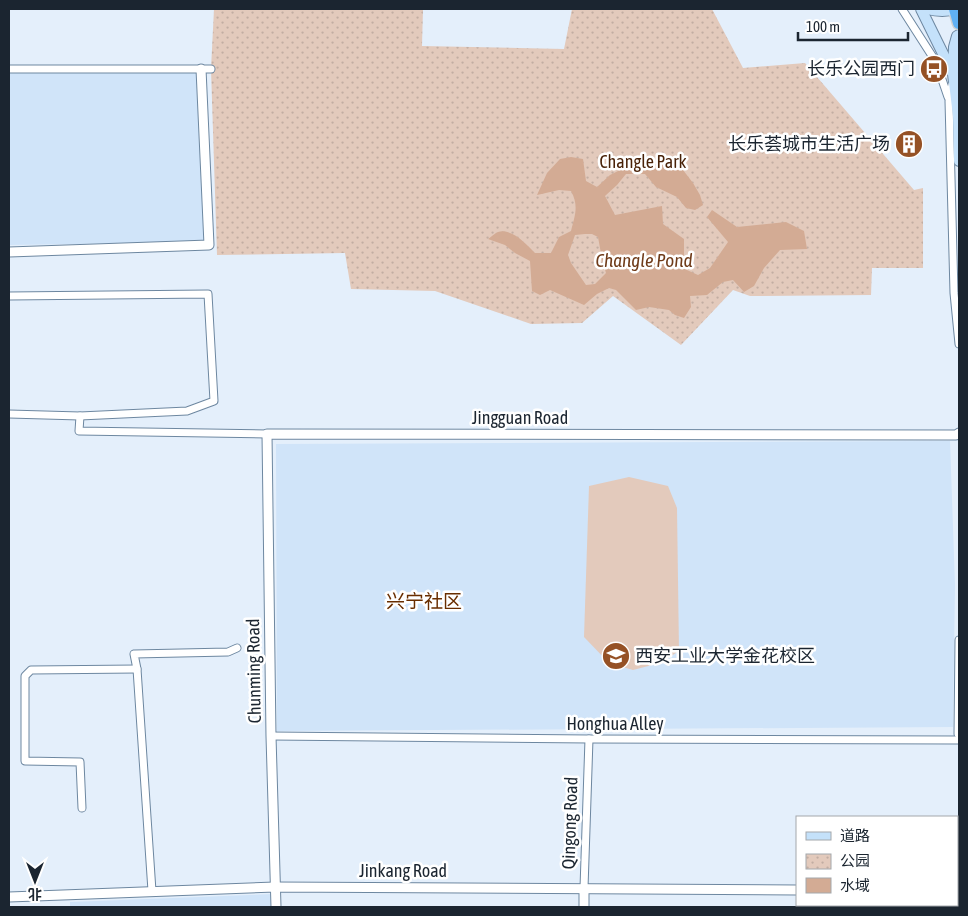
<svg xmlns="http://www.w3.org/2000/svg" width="968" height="916" font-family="'Asap Condensed','Noto Sans SC',sans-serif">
<defs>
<pattern id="park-dots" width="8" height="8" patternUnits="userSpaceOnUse" patternTransform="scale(1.25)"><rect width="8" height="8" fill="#e3cabc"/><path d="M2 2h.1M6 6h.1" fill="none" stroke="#c2ada2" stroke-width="1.8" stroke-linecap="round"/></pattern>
</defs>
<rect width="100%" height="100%" fill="#e4effb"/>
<g fill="#d0e4f9">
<path d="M9 71 203 73 210 242 9 245Z"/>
<path d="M950 441 955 585 953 727 277 731 276 444Z"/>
<path d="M273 894V907H70V902Z"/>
</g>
<path fill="#e3cabc" d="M629 477 668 486 677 508 679 651 660 663 633 670 609 663 584 637 589 486Z"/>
<path fill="url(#park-dots)" d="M214 9H423L422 46 564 49 572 9H712L743 68 805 63 914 190 923 188V268H872L871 295 750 296 733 290 681 345 613 296 582 323 531 324 435 291 351 289 345 253 217 255 211 69Z"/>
<path fill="#d3ab94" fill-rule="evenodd" d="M571 157 583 159 586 181 597 187 610 175 628 166 643 164 672 163 683 170 693 183 700 195 703 205 695 210 686 208 677 197 656 187 645 174H626L617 185 605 196 615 215 662 206 663 224 684 239V255L687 270 698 275 710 268 728 242 707 217 712 210 737 227 786 222 804 231 807 249 780 250 764 268 754 286 744 292 733 280 723 282 707 295 690 296 691 307 684 318 675 315 669 310 649 307 636 310 616 290 609 288 597 294 584 305 550 290 540 295 532 291 530 261 515 253 505 245 488 239C491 237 495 233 498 232 512 228 526 244 535 253H551L559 237 571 231C575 215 579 206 571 191L559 190 537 195 547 173 560 159ZM585 234H592L598 237 602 259 606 273 595 284 586 285 571 263 568 255 575 235Z"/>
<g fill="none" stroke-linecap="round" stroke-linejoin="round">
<defs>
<g id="minor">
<path d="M902 9 936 62 948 97"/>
<path d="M9 69H211"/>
<path d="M952 84 949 101 954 293 959 344"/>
<path d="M9 296 208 294 214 401 187 411 80 416 9 414"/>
<path d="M80 416 79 431 267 434"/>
<path d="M959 640 958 734 959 735"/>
<path d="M271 736 589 739 959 740"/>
<path d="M82 808 80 762 25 761V676L31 670 137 669"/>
<path d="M584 888 589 739"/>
<path d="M152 891 137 669 134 654 228 652 237 648"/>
</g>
<g id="tertiary">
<path d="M9 252 209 245 201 69"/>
<path d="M584 888V907"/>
<path d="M957 891H959"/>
<path d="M9 897 275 887 797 890"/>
<path d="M276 907 271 736 267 434 956 435 959 433"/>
</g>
<g id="secondary">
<path d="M921 9 953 74 958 116 959 161"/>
<path d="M927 9C936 11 946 12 954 9"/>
<path d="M953 72 954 47 957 36 959 35"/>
</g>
<path id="trunk" d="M955 9 959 23"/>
</defs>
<use href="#minor" stroke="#6d87a0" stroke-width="9"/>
<use href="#tertiary" stroke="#6d87a0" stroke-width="11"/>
<use href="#secondary" stroke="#6d87a0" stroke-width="12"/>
<use href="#trunk" stroke="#cdcfd1" stroke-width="15"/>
<use href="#minor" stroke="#fff" stroke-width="7"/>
<use href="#tertiary" stroke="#fff" stroke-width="9"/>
<use href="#secondary" stroke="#c4e1fa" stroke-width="10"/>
<use href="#trunk" stroke="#60b0f3" stroke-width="12"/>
</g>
<defs>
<symbol id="bus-disc" viewBox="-11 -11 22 22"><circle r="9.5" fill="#955125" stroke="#fff"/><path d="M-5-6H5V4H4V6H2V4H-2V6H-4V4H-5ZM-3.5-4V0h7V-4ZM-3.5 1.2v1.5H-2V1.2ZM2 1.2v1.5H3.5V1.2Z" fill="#fff"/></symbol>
<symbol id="building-disc" viewBox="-11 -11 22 22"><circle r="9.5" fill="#955125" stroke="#fff"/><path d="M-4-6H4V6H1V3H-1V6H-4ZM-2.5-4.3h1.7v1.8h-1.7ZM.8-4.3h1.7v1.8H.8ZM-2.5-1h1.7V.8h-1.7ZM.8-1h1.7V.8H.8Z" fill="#fff"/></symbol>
<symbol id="university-disc" viewBox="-11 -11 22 22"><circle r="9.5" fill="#955125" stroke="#fff"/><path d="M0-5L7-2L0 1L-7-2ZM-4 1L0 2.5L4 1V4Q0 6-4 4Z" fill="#fff"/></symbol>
</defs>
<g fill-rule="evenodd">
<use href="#bus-disc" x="918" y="53" width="32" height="32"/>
<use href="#building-disc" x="893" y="128" width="32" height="32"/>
<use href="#university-disc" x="600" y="640" width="32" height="32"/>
</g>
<g text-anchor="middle" stroke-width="5" stroke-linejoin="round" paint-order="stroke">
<g font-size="18" fill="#1b2530" stroke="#fff" text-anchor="end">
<text x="915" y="75">长乐公园西门</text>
<text x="890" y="150">长乐荟城市生活广场</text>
<text x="635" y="662" text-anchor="start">西安工业大学金花校区</text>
</g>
<g font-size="18" fill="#492208" stroke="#fff">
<text x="643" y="168">Changle Park</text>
</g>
<g font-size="18" fill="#1b2530" stroke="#fff">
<text x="520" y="424">Jingguan Road</text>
<text transform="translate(254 671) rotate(-91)" y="6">Chunming Road</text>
<text x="615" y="730">Honghua Alley</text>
<text transform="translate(570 823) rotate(-88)" y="6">Qingong Road</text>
<text x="403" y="877">Jinkang Road</text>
</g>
<g font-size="19" font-style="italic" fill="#6f3b19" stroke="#fff">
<text x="644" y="267">Changle Pond</text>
</g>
<g font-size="19" fill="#692e00" stroke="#fff">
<text x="424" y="608">兴宁社区</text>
</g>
</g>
<rect width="968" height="916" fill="none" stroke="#1b2530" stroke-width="20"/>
<rect x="796" y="816" width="162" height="90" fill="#ffffff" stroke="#a4a8ac"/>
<rect x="806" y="832" width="25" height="8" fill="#c4e1fa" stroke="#a4a8ac"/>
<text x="840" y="841" font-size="15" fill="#1b2530">道路</text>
<rect x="806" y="854" width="25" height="15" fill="url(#park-dots)" stroke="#a4a8ac"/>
<text x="840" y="866" font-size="15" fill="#1b2530">公园</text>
<rect x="806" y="878" width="25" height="15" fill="#d3ab94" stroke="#a4a8ac"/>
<text x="840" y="891" font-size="15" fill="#1b2530">水域</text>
<g transform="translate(35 881) rotate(180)" stroke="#ffffff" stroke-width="4" paint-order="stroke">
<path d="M0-4L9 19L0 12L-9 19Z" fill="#1b2530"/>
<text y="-8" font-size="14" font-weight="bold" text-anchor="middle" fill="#1b2530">北</text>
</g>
<path d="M798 32v8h110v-8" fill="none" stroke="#1b2530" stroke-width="2.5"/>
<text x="806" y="32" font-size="15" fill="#1b2530" stroke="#ffffff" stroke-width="4" paint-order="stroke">100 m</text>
</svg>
